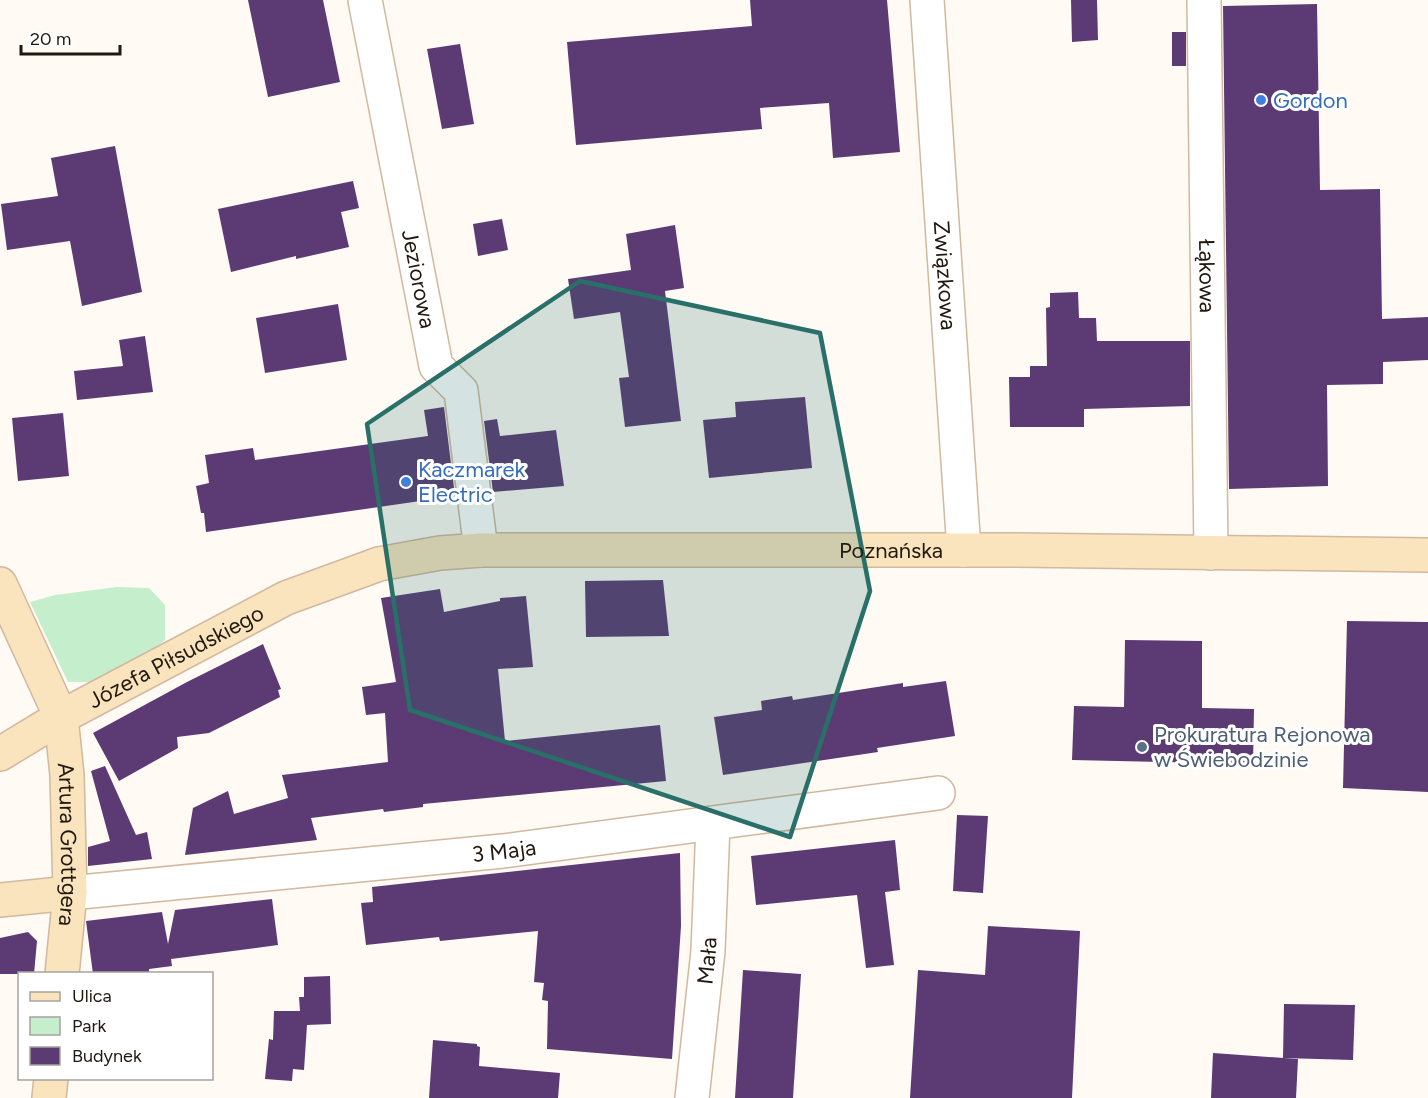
<svg xmlns="http://www.w3.org/2000/svg" width="1428" height="1098" font-family="Figtree,sans-serif">
<rect width="100%" height="100%" fill="#fffaf4"/>
<path fill="#c4eecc" d="M117 587 149 588 165 605V640L132 668 93 682H68L30 602 55 595Z"/>
<g fill="#5c3a74">
<path d="M248 0H323L340 82 268 97Z"/>
<path d="M750 0H887L900 152 833 158 829 103 760 108 762 129 576 145 567 42 752 26Z"/>
<path d="M1071 0H1097L1098 40 1072 42Z"/>
<path d="M1317 4 1320 190 1380 189 1382 319 1428 317V360L1383 362V384L1327 385 1328 486 1229 489 1223 6Z"/>
<rect x="1172" y="32" width="14" height="34"/>
<path d="M460 44 474 124 442 129 427 49Z"/>
<path d="M115 146 142 292 82 306 70 241 7 250 1 204 58 196 51 158Z"/>
<path d="M353 181 359 208 341 212 349 247 296 259V256L231 272 218 209Z"/>
<path d="M502 219 508 250 478 256 473 224Z"/>
<path d="M675 225 684 288 665 291 681 421 625 427 619 378 629 377 620 312 574 319 568 279 631 270 626 234Z"/>
<path d="M1078 292 1079 318H1096L1097 341H1190V406L1084 409V427H1010L1009 377H1030V366H1047L1046 308 1050 307V293Z"/>
<path d="M338 304 347 360 265 373 256 318Z"/>
<path d="M145 336 153 392 77 400 74 371 123 366 119 340Z"/>
<path d="M805 397 812 468 709 478 703 420 736 417 735 402Z"/>
<path d="M444 407 455 496 206 532 204 513H201L196 486 209 483 205 455 253 448 255 460 428 436 424 410Z"/>
<path d="M63 413 69 476 18 481 12 418Z"/>
<path d="M497 419 500 436 556 430 564 486 493 492 484 421Z"/>
<path d="M663 580 669 636 586 637 585 581Z"/>
<path d="M440 589 444 612 500 601V598L526 596 533 667 498 669 505 741 660 725 666 781 423 804V807L384 812 383 809 311 818 317 840 185 855 193 808 228 791 234 814 288 798 282 775 388 762 385 713 366 715 362 687 396 682 381 598Z"/>
<path d="M1347 621 1428 622V792L1343 788Z"/>
<path d="M1125 640 1202 641V708L1254 709 1253 764 1072 760 1074 706 1124 707Z"/>
<path d="M263 644 281 689 278 690 280 697 209 733 177 737 178 748 119 781 93 733 187 682Z"/>
<path d="M946 681 955 736 877 748 878 752 723 775 714 717 762 710 761 701 792 696 793 700 903 683V687Z"/>
<path d="M105 766 136 835 147 832 152 859 88 866V847L110 841 91 771Z"/>
<path d="M957 815 988 816 983 893 953 891Z"/>
<path d="M895 840 900 890 885 892 894 965 866 968 857 895 756 905 751 856Z"/>
<path d="M680 853 681 926 672 1059 547 1049 548 1001 542 1000 544 983 534 982 538 931 440 941 439 937 366 945 361 903 373 902 372 887Z"/>
<path d="M272 899 278 945 171 959 172 966 149 969V974H93L86 921 162 912 168 944 175 910Z"/>
<path d="M988 926 1080 931 1072 1098H910L918 970 985 975Z"/>
<path d="M28 932 37 941 34 974H0V938Z"/>
<path d="M743 970 801 974 793 1098H735Z"/>
<path d="M330 976 331 1024 307 1025 304 1070 293 1069 292 1081 265 1079 269 1039 273 1040 274 1011H300L299 997H304V977Z"/>
<path d="M1284 1004 1355 1005 1353 1060 1283 1058Z"/>
<path d="M433 1040 477 1044V1046L480 1047 479 1066 560 1073 558 1098H429Z"/>
<path d="M1213 1053 1298 1059 1296 1098H1211Z"/>
</g>
<g fill="none" stroke-linecap="round" stroke-linejoin="round">
<defs>
<g id="street">
<path id="s1" d="M365 0 436 366 461 391 481 550"/>
<path id="s2" d="M927 0 964 550"/>
<path id="s3" d="M1204 0 1211 553"/>
<path id="s4" d="M70 893 503 851 938 793"/>
<path id="s5" d="M692 1098 708 951 713 824"/>
</g>
<g id="secondary">
<path id="s6" d="M0 584 61 717 67 775 70 893 62 974"/>
<path id="s7" d="M0 754 61 717 286 598 379 564 440 553 481 550H1009L1428 555"/>
<path d="M0 900 70 893"/>
<path d="M49 1098 51 1078"/>
</g>
</defs>
<use href="#street" stroke="#d1b89f" stroke-width="36"/>
<use href="#secondary" stroke="#d1b89f" stroke-width="36"/>
<use href="#street" stroke="#fff" stroke-width="33"/>
<use href="#secondary" stroke="#f9e4be" stroke-width="33"/>
</g>
<path fill="#287068" fill-opacity="0.2" stroke="#287068" stroke-width="4.5" stroke-linejoin="round" d="M580 281 820 333 870 591 790 837 410 710 367 424Z"/>
<g fill="#3f7fe0" stroke="#fff" stroke-width="2">
<circle cx="1261" cy="100" r="6"/>
<circle cx="406" cy="482" r="6"/>
</g>
<circle fill="#5c6f8a" stroke="#fff" stroke-width="2" cx="1142" cy="747" r="6"/>
<g text-anchor="middle" stroke-width="6" stroke-linejoin="round" paint-order="stroke">
<g font-size="22" fill="#366cbe" stroke="#fff" text-anchor="start">
<text x="1273" y="108">Gordon</text>
<text x="418" y="477">Kaczmarek<tspan x="418" dy="25">Electric</tspan></text>
</g>
<g font-size="22" fill="#21180f" stroke="#fff">
<text dy="8" stroke="none"><textPath href="#s2" startOffset="276">Związkowa</textPath></text>
<text dy="8" stroke="none"><textPath href="#s3" startOffset="276">Łąkowa</textPath></text>
<text dy="8" stroke="none"><textPath href="#s1" startOffset="284">Jeziorowa</textPath></text>
<text dy="8" stroke="none"><textPath href="#s7" startOffset="938">Poznańska</textPath></text>
<text dy="8" stroke="none"><textPath href="#s7" startOffset="201">Józefa Piłsudskiego</textPath></text>
<text dy="8" stroke="none"><textPath href="#s6" startOffset="274">Artura Grottgera</textPath></text>
<text dy="8" stroke="none"><textPath href="#s4" startOffset="436">3 Maja</textPath></text>
<text dy="8" stroke="none"><textPath href="#s5" startOffset="138">Mała</textPath></text>
</g>
<g font-size="22" fill="#4e5e75" stroke="#fff" text-anchor="start">
<text x="1154" y="742">Prokuratura Rejonowa<tspan x="1154" dy="25">w Świebodzinie</tspan></text>
</g>
</g>
<rect x="18" y="972" width="195" height="108" fill="#ffffff" stroke="#a6a39f" stroke-width="1.5"/>
<rect x="30" y="992" width="30" height="9" fill="#f9e4be" stroke="#a6a39f" stroke-width="1.5"/>
<text x="72" y="1002" font-size="18" fill="#21180f">Ulica</text>
<rect x="30" y="1017" width="30" height="18" fill="#c4eecc" stroke="#a6a39f" stroke-width="1.5"/>
<text x="72" y="1032" font-size="18" fill="#21180f">Park</text>
<rect x="30" y="1047" width="30" height="18" fill="#5c3a74" stroke="#a6a39f" stroke-width="1.5"/>
<text x="72" y="1062" font-size="18" fill="#21180f">Budynek</text>
<path d="M21 45v9h99v-9" fill="none" stroke="#21180f" stroke-width="3"/>
<text x="30" y="45" font-size="18" fill="#21180f" stroke="#ffffff" stroke-width="4.5" paint-order="stroke">20 m</text>
</svg>
